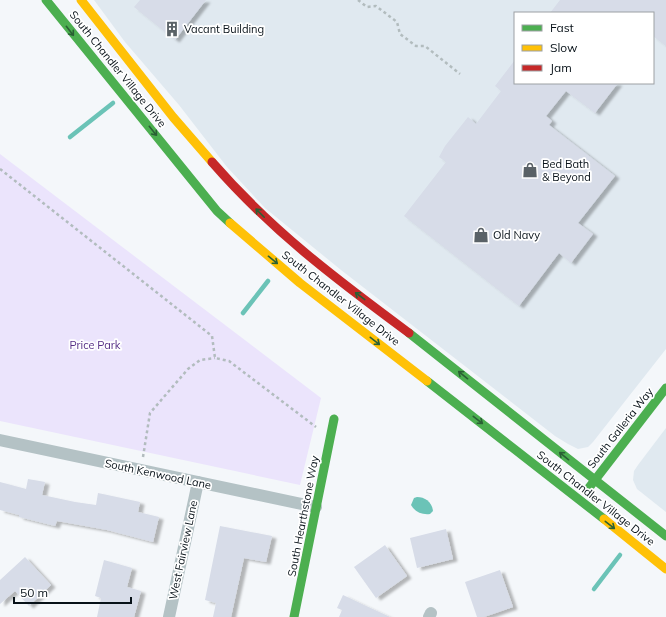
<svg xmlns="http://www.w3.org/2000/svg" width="666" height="617" font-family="Mulish,sans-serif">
<defs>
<filter id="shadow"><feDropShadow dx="4.5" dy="2.5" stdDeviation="1" flood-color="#0004"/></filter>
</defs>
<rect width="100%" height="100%" fill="#f4f7fa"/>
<g fill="#e0e9f0" fill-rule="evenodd">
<path d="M94 0H666V349L593 442 588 447 578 449 568 444 555 436 341 270 265 208 227 167 179 105 125 42ZM515 13H653V83H515Z"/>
<path d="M666 428V512L637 489 633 480 634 471 638 465Z"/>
</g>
<path fill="#ebe4fc" d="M0 154 321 398 300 485 0 421Z"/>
<path fill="#6bc3b7" d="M417 497C425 497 432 502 433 511L430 514C422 515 415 512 411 505L414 498Z"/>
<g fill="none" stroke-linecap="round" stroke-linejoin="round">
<g stroke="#6bc3b7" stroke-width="4.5">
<path d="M70 137 113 103"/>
<path d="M243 313 268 281"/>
<path d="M594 589 620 555"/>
</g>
</g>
<g fill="#d7dce8" filter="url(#shadow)">
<path d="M140 0H206L175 40 134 7Z"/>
<path d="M560 0H666V46L653 36V13H550Z"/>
<path d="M515 60V83H618L595 113 566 91 546 116 552 121 549 125 615 176 578 223 593 234 571 263 559 253 519 306 404 216 446 162 439 157 445 146 468 117 476 124 501 91 495 86Z"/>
<path d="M28 479 45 482 42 495 75 502 96 505 98 493 140 502 138 512 159 517 153 542 107 530 57 521 55 526 19 517V515L0 510V482L26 489Z"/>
<path d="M220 526 272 536 266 562 244 558 231 617H213L216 603 205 600Z"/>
<path d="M446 529 453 559 417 568 410 538Z"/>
<path d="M385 545 407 576 376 598 354 567Z"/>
<path d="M25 557 51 585 29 606 15 591 0 604V580Z"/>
<path d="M104 560 132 568 127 587 141 591 134 617H97L101 598 95 596Z"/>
<path d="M500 570 513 607 484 617H477L465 582Z"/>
<path d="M343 595 364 605 390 617H339L342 610 337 608Z"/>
</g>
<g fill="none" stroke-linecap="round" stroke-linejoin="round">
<g stroke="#b2bcbe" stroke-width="2.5" stroke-dasharray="3 3" stroke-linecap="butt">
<path d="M358 0 367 7 376 6 397 22 400 34 416 46H425L460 74"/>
<path d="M0 169 212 336 215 358 229 361 316 427"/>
<path d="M143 457 150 413 188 369 200 360 215 358"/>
</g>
<g stroke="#b4c2c5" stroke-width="12">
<path d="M0 440 316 507"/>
<path d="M169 617 198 482"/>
<path d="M429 617 431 613"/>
</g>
<g stroke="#4caf50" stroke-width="9">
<path d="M46 0 217 211 230 223"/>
<path d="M409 333 666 536"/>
<path d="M427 381 604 519"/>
<path d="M588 489 666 388"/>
<path d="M294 617 334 419"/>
</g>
<g stroke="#ffc107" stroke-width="9">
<path d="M81 0 173 117 212 162"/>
<path d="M230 223 300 283 427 381"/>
<path d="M604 519 666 569"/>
</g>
<path stroke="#c62828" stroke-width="9" d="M212 162C272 231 336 279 409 333"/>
</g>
<defs><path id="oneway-shaft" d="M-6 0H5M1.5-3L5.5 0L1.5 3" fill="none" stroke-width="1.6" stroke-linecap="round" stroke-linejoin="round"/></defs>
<g stroke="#2a6034">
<use href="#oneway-shaft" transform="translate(70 31) rotate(52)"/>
<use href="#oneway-shaft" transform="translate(153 131) rotate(51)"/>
<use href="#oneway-shaft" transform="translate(260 213) rotate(-135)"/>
<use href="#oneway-shaft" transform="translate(273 260) rotate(39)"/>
<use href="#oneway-shaft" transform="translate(360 296) rotate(-143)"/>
<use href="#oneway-shaft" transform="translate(375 341) rotate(38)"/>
<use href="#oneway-shaft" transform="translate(463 375) rotate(-141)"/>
<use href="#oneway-shaft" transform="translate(478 420) rotate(38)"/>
<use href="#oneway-shaft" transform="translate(564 456) rotate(-141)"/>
<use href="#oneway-shaft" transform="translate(610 525) rotate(38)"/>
</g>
<defs>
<symbol id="building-bare" viewBox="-9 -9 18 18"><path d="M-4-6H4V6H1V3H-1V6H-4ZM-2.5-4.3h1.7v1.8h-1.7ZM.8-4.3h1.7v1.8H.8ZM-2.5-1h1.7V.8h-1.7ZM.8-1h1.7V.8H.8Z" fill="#5a6267" stroke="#fff" stroke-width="2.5" paint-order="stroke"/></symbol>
<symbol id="shop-bare" viewBox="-9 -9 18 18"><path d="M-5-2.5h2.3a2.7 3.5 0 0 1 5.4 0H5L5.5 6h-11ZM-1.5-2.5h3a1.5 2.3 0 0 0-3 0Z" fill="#5a6267" stroke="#fff" stroke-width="2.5" paint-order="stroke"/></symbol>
</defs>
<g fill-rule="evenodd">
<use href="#building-bare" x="161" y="18" width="22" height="22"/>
<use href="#shop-bare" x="519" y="159" width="22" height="22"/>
<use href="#shop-bare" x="470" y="224" width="22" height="22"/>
</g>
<g text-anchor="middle" stroke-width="3.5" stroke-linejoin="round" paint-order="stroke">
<g font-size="11" fill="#071118" stroke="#fff" text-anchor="start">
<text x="184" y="33">Vacant Building</text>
<text x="542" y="168">Bed Bath<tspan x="542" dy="13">&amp; Beyond</tspan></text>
<text x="493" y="239">Old Navy</text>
</g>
<g font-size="11" fill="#071118" stroke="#fff">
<text transform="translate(118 69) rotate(51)" y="4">South Chandler Village Drive</text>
<text transform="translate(341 298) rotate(38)" y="4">South Chandler Village Drive</text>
<text transform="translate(620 428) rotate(-52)" y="4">South Galleria Way</text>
<text transform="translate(158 474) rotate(12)" y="4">South Kenwood Lane</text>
<text transform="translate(596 498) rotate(38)" y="4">South Chandler Village Drive</text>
<text transform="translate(303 516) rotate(-79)" y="4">South Hearthstone Way</text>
<text transform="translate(183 550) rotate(-78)" y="4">West Fairview Lane</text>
</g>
<g font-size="11" fill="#562f86" stroke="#fff">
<text x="95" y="349">Price Park</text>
</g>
</g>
<rect x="514" y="12" width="140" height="72" fill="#ffffff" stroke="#9ca0a3"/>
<rect x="522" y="25" width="20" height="6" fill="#4caf50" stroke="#9ca0a3"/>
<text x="550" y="32" font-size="12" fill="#071118">Fast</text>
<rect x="522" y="45" width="20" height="6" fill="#ffc107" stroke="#9ca0a3"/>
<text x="550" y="52" font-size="12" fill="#071118">Slow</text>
<rect x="522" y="65" width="20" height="6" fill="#c62828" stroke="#9ca0a3"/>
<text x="550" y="72" font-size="12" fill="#071118">Jam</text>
<path d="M14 597v6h117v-6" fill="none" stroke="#071118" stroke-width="2"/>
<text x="20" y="597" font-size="12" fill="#071118" stroke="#ffffff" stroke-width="3" paint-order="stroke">50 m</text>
</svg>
